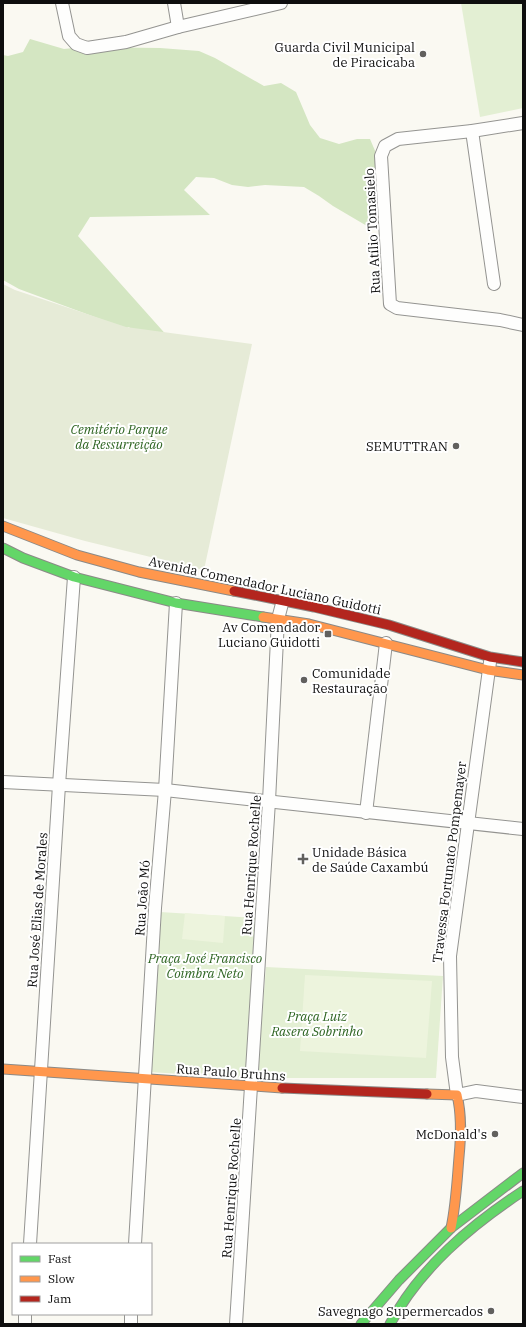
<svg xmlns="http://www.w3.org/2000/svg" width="526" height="1327" font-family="'IBM Plex Serif',serif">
<rect width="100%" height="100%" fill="#faf9f2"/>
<g fill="#e3efd3">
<path d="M461 3H523V108L480 117Z"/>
<path d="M160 912 257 918 246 1078 149 1072Z"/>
<path d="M266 967 443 976 436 1078H257Z"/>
</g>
<path fill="#d4e6c2" d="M30 39 64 49 83 47 160 48 199 51 215 58 264 86 281 83 296 92 310 125 320 138 339 144 357 139H370L376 153 380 190 377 209 367 226 333 206 319 196 304 187 265 185 248 187 232 185 214 178 196 177 184 190 210 215 90 217 78 236 178 348 128 327 127 329 19 289 3 280V55L8 56 23 52Z"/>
<path fill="#e6ebd7" d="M3 284 15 290 126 327 252 344 204 570 85 541 3 518Z"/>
<g fill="#edf4dd">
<path d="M185 913 225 916 223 943 182 939Z"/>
<path d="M305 975 432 981 426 1058 300 1051Z"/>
</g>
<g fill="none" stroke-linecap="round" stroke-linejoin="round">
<defs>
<g id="street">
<path d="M62 3 69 36 76 44 87 48 126 42 178 27 281 3"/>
<path d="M174 3 178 27"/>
<path d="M523 123 472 131 398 139 385 146 381 156 390 304 397 308 500 320 523 325"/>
<path d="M472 131 494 284"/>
<path d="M490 662 450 956 452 1057 457 1095 476 1091 523 1097"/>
<path d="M3 782 165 790 523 829"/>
<path d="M366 813 386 643"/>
<path d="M30 1244 59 785 74 577"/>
<path d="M135 1244 155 908 165 790 176 603"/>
<path d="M25 1324V1314"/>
<path d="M131 1324V1314"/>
<path d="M236 1324 269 801 278 619 283 600"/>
</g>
<g id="fast">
<path d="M3 548 23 558 74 577 176 603 263 617"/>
<path d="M361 1324 399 1280 451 1228 523 1173"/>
<path d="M390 1324C420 1268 470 1226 523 1191"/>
</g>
<g id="slow">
<path d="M3 526 77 555 139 572 234 591"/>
<path d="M263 617 309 624 488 670 523 675"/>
<path d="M3 1069 282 1088"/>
<path d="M427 1094 457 1095C462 1116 461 1136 459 1157 457 1181 456 1204 451 1228"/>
</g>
<g id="jam">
<path d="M234 591 314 607 389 625 490 657 523 662"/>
<path d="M282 1088 427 1094"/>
</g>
</defs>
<use href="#street" stroke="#949491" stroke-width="14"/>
<use href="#fast" stroke="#8b8a87" stroke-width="11"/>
<use href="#slow" stroke="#8b8a87" stroke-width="11"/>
<use href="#jam" stroke="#8b8a87" stroke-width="11"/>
<use href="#street" stroke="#fefefd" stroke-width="12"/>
<use href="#fast" stroke="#63d668" stroke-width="9"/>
<use href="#slow" stroke="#ff974d" stroke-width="9"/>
<use href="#jam" stroke="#b3261e" stroke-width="9"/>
</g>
<g fill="#61605e" stroke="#fff" stroke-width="1.5">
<circle cx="423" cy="54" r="4"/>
<circle cx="456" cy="446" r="4"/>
<rect x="324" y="630" width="8" height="8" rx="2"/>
<circle cx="304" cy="680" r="4"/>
<path d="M301 853h4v4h4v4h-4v4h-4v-4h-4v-4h4z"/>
<circle cx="495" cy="1134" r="4"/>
<circle cx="491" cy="1311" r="4"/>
</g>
<g text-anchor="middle" stroke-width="4" stroke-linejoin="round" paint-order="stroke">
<g font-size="13" fill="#0e0e0e" stroke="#fff" text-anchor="end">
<text x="415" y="52">Guarda Civil Municipal<tspan x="415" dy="15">de Piracicaba</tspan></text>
<text x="448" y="451">SEMUTTRAN</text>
<text x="320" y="632">Av Comendador<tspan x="320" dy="15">Luciano Guidotti</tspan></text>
<text x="312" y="678" text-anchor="start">Comunidade<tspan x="312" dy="15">Restauração</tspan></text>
<text x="312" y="857" text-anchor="start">Unidade Básica<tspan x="312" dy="15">de Saúde Caxambú</tspan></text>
<text x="487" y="1139">McDonald's</text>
<text x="483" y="1316">Savegnago Supermercados</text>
</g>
<g font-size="13" fill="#0e0e0e" stroke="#fff">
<text transform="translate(372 231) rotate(-93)" y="5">Rua Atílio Tomasielo</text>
<text transform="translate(265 585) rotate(12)" y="5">Avenida Comendador Luciano Guidotti</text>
<text transform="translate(449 862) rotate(-83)" y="5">Travessa Fortunato Pompemayer</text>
<text transform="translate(251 865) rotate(-86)" y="5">Rua Henrique Rochelle</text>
<text transform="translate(142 898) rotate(-86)" y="5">Rua João Mó</text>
<text transform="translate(37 910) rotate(-86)" y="5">Rua José Elias de Morales</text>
<text transform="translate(231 1072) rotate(4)" y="5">Rua Paulo Bruhns</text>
<text transform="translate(231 1188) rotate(-86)" y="5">Rua Henrique Rochelle</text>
</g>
<g font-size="13" font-style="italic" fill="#2c6320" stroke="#fff">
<text x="119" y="434">Cemitério Parque<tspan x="119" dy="15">da Ressurreição</tspan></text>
<text x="205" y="963">Praça José Francisco<tspan x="205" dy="15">Coimbra Neto</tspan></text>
<text x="317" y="1021">Praça Luiz<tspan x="317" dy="15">Rasera Sobrinho</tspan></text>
</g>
</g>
<rect width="526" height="1327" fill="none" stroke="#0e0e0e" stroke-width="8"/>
<rect x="12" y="1243" width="140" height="72" fill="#ffffff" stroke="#9f9f9f"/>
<rect x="20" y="1256" width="20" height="6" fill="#63d668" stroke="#9f9f9f"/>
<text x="48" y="1263" font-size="12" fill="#0e0e0e">Fast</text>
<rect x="20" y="1276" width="20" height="6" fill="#ff974d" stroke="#9f9f9f"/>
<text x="48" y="1283" font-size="12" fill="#0e0e0e">Slow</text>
<rect x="20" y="1296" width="20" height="6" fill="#b3261e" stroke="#9f9f9f"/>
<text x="48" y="1303" font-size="12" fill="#0e0e0e">Jam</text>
</svg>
